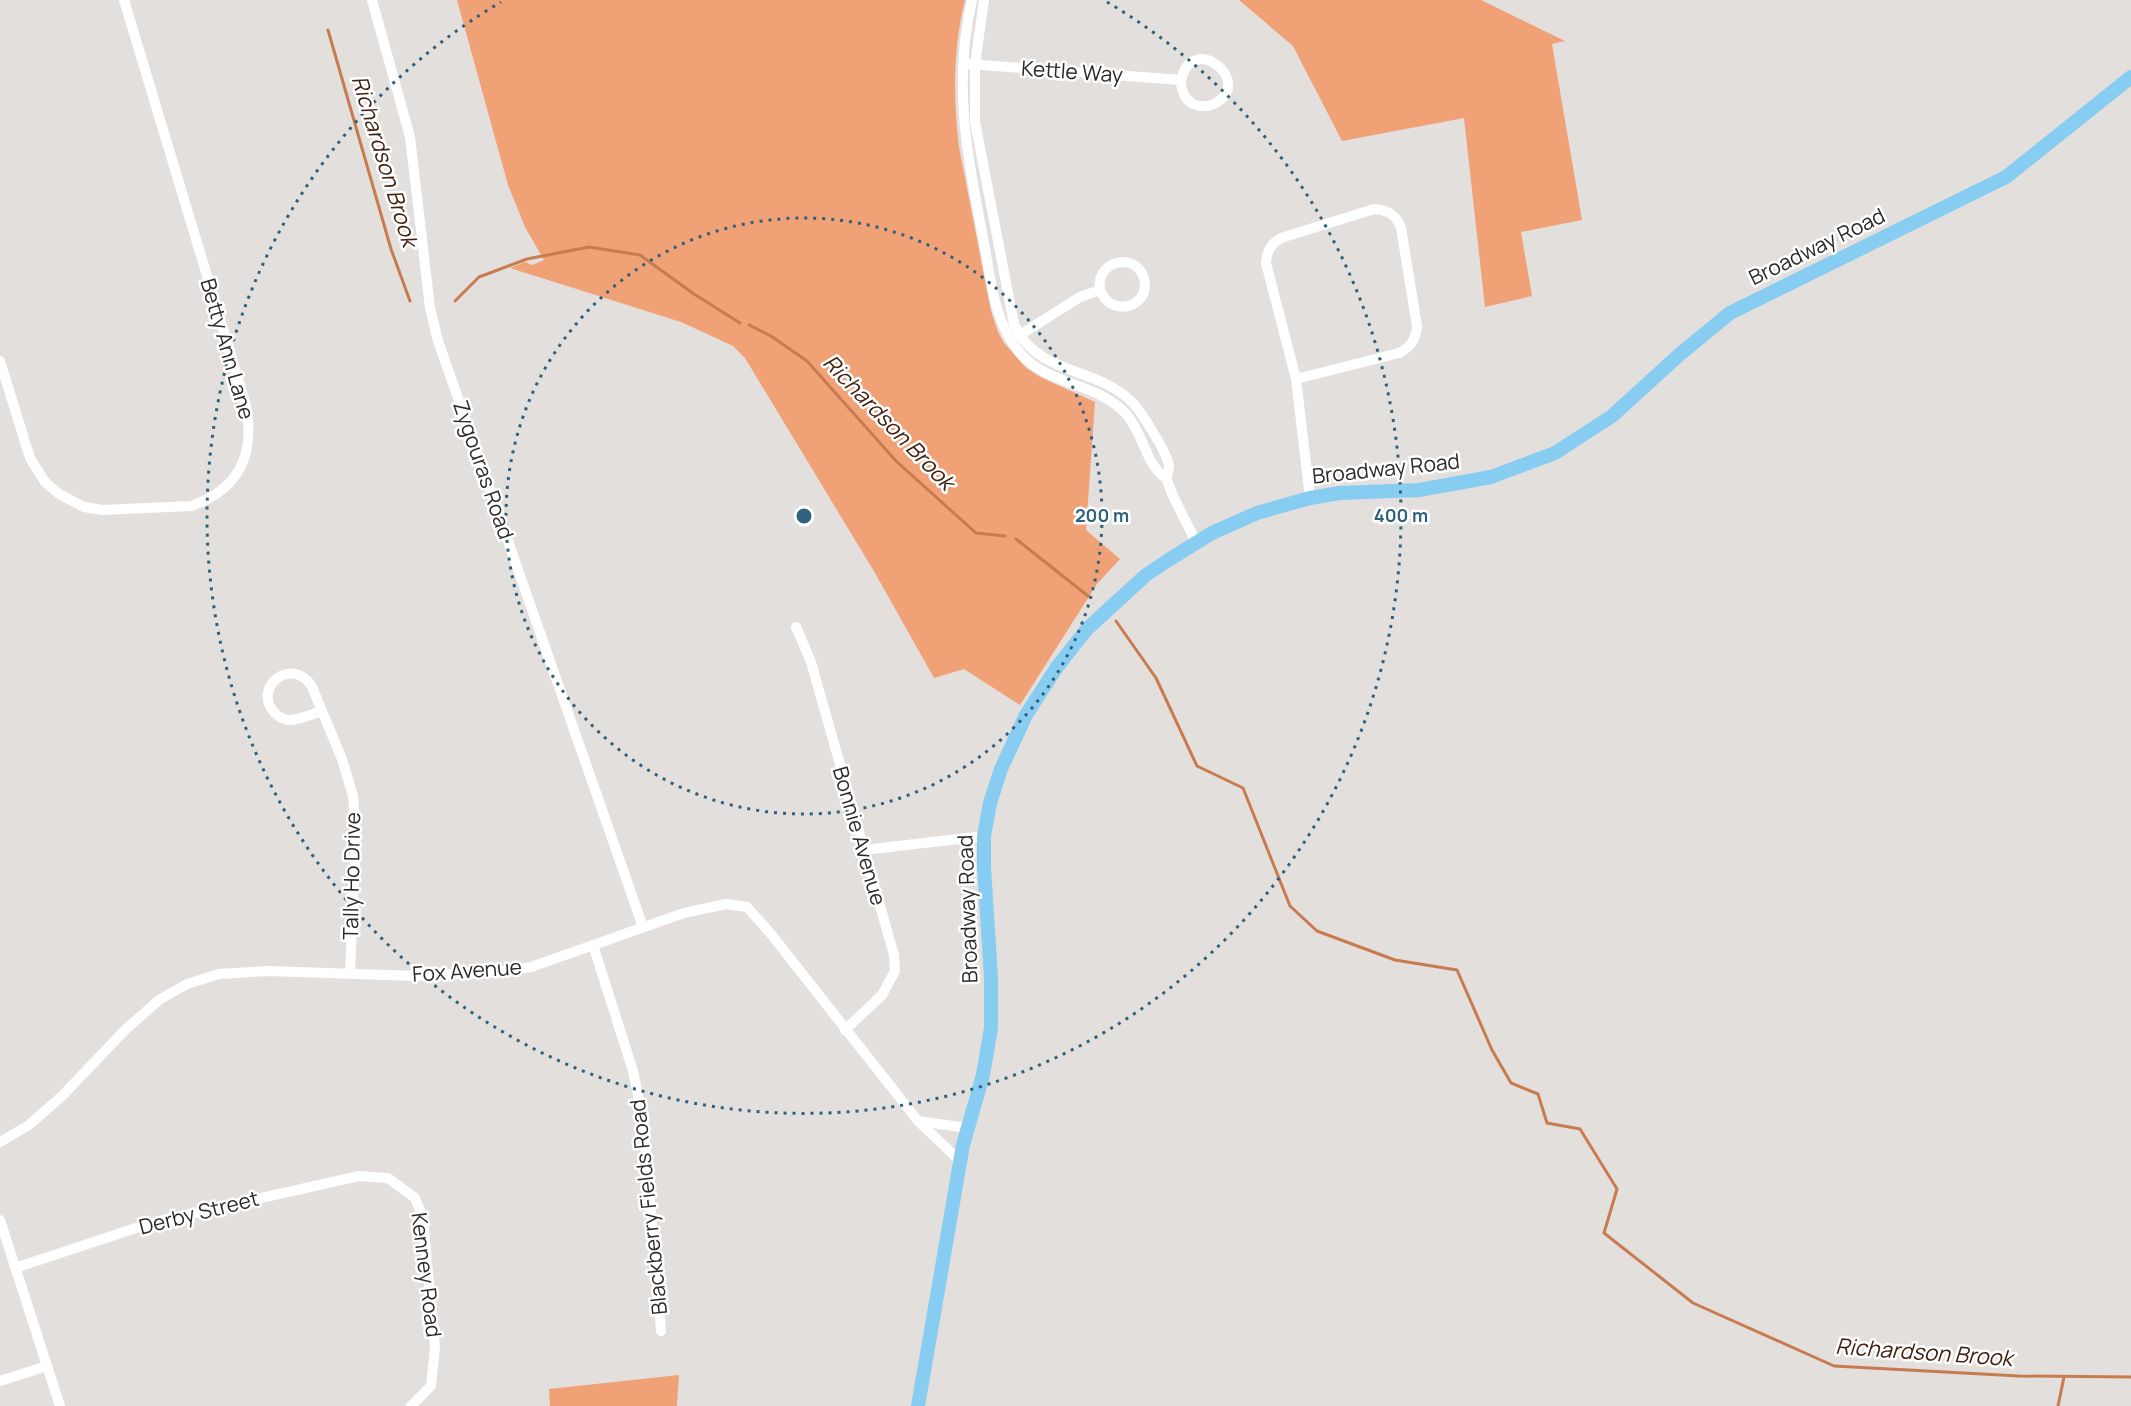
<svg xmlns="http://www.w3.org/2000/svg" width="2131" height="1406" font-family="Manrope,sans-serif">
<rect width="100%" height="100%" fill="#e3dfdd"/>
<g fill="#f0a176">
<path d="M457 0H965C953 48 953 98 959 147L991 311 998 332 1004 343 1025 367 1040 377 1095 402 1086 530 1120 559 1097 584 1020 705 964 669 934 678 875 573 745 358 733 346 681 322 510 268 525 262 532 265 544 260 525 227 508 185Z"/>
<path d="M1239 0H1481L1565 41 1552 44 1582 220 1521 232 1532 296 1485 307 1464 118 1342 141 1293 46Z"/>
<path d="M679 1375 677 1406H550L549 1389Z"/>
</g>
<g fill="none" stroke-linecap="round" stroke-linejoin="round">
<g stroke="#c97b50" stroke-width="3">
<path d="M328 30 391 249 410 301"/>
<path d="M455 301 479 277 527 259 589 247 640 255 694 294 740 323"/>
<path d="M749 325 771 336 807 361 896 461 976 533 1005 536"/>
<path d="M1016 539 1088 596"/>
<path d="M1116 621 1156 678 1197 766 1243 788 1290 906 1317 931 1395 960 1457 970 1492 1050 1511 1083 1538 1094 1547 1123 1580 1129 1617 1189 1604 1233 1693 1303 1834 1366 2019 1376 2131 1377"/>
<path d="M2058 1406 2064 1377"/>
</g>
<g stroke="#fff" stroke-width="10">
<path d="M372 0 410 137 430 308 438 341 643 927"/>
<path d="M972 0C952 86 968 158 984 243 991 281 994 323 1021 354 1046 383 1091 383 1120 408 1143 427 1145 466 1166 478"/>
<path d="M984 0 975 64V122L1014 324C1038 377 1096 365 1133 403 1142 413 1168 454 1169 466 1169 471 1166 475 1167 480 1172 497 1188 525 1196 542"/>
<path d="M969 64 1181 80C1192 31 1254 81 1216 103 1209 107 1200 107 1193 104 1184 99 1181 90 1181 80"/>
<path d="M1015 338 1080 297 1100 290C1095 260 1137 251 1144 279 1151 307 1111 319 1100 290"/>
<path d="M0 361 30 458 45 482 59 494 84 507 102 510 191 506C241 489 256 451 245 402L124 0"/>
<path d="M1296 379 1399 353C1411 347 1416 339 1417 326L1401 228C1396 214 1387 210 1374 209L1281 238C1271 244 1267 250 1266 263L1296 379 1310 498"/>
<path d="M796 627 811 662 894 955 895 971 882 995 845 1030"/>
<path d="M322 711C312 714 300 720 290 720 284 720 278 717 274 712 252 687 293 655 312 687L342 759 353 796 356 833 350 974"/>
<path d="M864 850 984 836"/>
<path d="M593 945 633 1071 643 1120 661 1331"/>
<path d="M918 1121 968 1128"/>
<path d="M0 1142 29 1125 63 1095 126 1029 159 1000 187 984 219 974 268 971 416 976 498 972 531 967 684 913 726 904 747 907 771 934 918 1121 960 1161"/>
<path d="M0 1220 60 1406"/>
<path d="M15 1268 151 1223 359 1176 388 1178 415 1198 423 1218 435 1348 431 1386 411 1406"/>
<path d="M0 1381 47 1366"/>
</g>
<path stroke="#87ccf1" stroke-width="14" d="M918 1406 963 1145 983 1075 991 1028V978L984 867V836L990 803 1001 769 1026 715 1057 667 1087 629 1146 575 1170 559 1212 533 1257 513 1310 498 1340 493 1419 490 1491 477 1555 453 1612 416 1679 355 1730 313 2006 177 2131 77"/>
</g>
<g fill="none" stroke="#2f617e" stroke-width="3" stroke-dasharray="3 6">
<circle cx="804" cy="516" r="298"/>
<path d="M1107 2A597 597 0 1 1 501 2"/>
</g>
<g text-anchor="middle" stroke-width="5" stroke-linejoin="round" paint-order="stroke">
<g font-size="21" fill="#2b2929" stroke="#fff">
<text transform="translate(1072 72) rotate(4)" y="7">Kettle Way</text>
<text transform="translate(1817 247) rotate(-26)" y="7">Broadway Road</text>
<text transform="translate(227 349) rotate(74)" y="7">Betty Ann Lane</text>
<text transform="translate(1386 469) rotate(-6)" y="7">Broadway Road</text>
<text transform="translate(483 470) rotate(71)" y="7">Zygouras Road</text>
<text transform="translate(859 836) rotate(74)" y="7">Bonnie Avenue</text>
<text transform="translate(352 876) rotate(-89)" y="7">Tally Ho Drive</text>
<text transform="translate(968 909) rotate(-92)" y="7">Broadway Road</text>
<text transform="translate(467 971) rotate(-4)" y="7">Fox Avenue</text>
<text transform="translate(649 1207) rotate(-96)" y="7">Blackberry Fields Road</text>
<text transform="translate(199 1213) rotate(-14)" y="7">Derby Street</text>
<text transform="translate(426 1275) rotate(83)" y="7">Kenney Road</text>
</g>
<g font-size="22" font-style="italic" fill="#41210f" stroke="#fff">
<text transform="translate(385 161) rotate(73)" y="8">Richardson Brook</text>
<text transform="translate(889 422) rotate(46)" y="8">Richardson Brook</text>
<text transform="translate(1924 1352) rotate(4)" y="8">Richardson Brook</text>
</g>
</g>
<circle cx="804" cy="516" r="9" fill="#2f617e" stroke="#fff" stroke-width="3"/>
<g font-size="18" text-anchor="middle" font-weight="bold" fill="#2f617e" stroke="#fff" stroke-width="5" stroke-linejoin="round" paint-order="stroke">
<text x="1102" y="522">200 m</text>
<text x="1401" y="522">400 m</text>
</g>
</svg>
